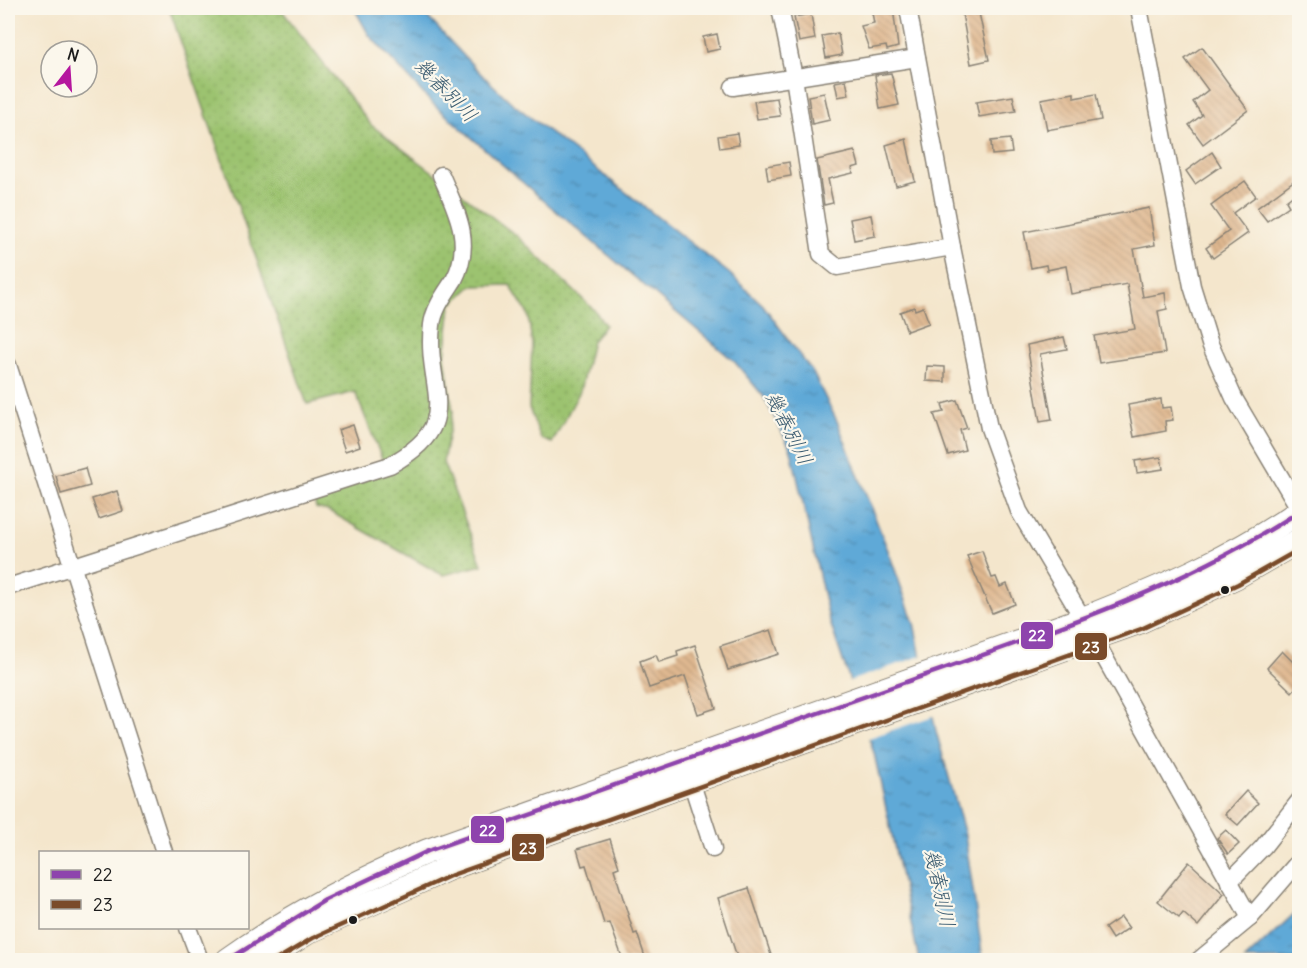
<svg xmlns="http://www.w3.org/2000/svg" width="1307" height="968" font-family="Delius,'Klee One',sans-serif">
<defs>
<pattern id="grass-dots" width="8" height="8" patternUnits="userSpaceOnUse" patternTransform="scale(1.5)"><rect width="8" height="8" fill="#9cc36f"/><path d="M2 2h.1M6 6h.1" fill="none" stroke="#86a760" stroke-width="1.8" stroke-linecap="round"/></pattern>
<pattern id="water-ripples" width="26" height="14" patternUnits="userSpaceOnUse" patternTransform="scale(1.5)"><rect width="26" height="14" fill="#5fa9d7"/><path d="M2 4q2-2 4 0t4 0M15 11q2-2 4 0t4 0" fill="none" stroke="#4e89ae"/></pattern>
<pattern id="building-back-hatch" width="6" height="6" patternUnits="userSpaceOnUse" patternTransform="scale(1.5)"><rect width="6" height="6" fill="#dfb890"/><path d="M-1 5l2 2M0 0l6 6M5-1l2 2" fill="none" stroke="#bf9e7c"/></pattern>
</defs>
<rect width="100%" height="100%" fill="#fbf7ec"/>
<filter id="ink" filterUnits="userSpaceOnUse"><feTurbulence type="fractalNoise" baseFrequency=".0167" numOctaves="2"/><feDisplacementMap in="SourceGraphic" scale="12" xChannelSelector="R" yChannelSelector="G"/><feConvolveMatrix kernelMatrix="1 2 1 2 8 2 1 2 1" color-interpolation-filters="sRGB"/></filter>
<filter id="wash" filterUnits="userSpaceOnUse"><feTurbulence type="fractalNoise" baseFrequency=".008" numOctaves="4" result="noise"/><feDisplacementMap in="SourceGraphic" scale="24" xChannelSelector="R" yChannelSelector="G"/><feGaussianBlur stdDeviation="1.35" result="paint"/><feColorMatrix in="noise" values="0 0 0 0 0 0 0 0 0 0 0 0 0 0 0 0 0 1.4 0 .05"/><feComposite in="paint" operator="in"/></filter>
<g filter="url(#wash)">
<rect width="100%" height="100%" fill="#f4e6cc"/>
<path fill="url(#grass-dots)" stroke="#5c7046" stroke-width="1.5" d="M169 8H280L371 125 517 236 595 311 605 325 592 341 580 391 552 443 541 439 529 408 532 344 528 314 510 285 472 286 451 305 445 357 453 412 443 462 482 565 444 575 437 572 329 511 316 508 313 496 387 471 355 392 307 404Z"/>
<g fill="url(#water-ripples)" stroke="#3e627a" stroke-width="1.5">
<path d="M354 8H419L479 72 511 102 730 274 763 305 813 373 837 421 889 553 914 623 936 731 965 835 983 960H919L874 753 829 619 791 450 764 397 734 361 537 195 430 101 369 35Z"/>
<path d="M1295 913 1299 916V960H1245Z"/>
</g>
<path fill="#f4e6cc" d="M924 655 936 715 866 739 847 682Z"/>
<g id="blocks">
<g fill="url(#building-back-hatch)">
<path d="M871 8H893L898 47 887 50 886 46 869 49 861 26 874 23Z"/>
<path d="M961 8H978L989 60 971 64Z"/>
<path d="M811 14 815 39 799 42 794 17Z"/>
<path d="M838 33 842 55 826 58 822 36Z"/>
<path d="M717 34 720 49 706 52 703 37Z"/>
<path d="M1202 47 1248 110 1203 144 1189 125 1202 115 1193 102 1208 90 1185 59Z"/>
<path d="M891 73 899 105 880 109 875 75Z"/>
<path d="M846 80 849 95 838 97 835 82Z"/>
<path d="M824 93 830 120 812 124 808 96Z"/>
<path d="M1074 93V98L1096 94 1101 120 1047 130 1041 99Z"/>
<path d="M1013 96 1016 111 979 117 976 102Z"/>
<path d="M777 98 780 116 757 119 754 101Z"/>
<path d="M737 133 739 145 720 148 718 136Z"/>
<path d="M906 139 915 181 896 186 886 145Z"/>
<path d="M1010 139 1012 153 992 155 991 141Z"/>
<path d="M855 151 859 166 852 168 853 173 828 179 833 203 824 205 817 160Z"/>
<path d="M1212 152 1221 166 1195 184 1186 171Z"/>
<path d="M789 162 791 176 768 180 766 166Z"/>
<path d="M1299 177V191L1286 201 1289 206 1267 221 1257 208Z"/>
<path d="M1245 181 1256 196 1233 213 1248 233 1213 258 1206 248 1229 231 1211 206Z"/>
<path d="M1149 208 1155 245 1134 249 1143 297 1165 293 1167 309 1158 311 1165 353 1099 363 1094 336 1135 329 1127 284 1071 294 1066 266 1047 270 1046 265 1031 268 1024 232Z"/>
<path d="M871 215 875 236 854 240 850 219Z"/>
<path d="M914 307 915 310 923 307 929 323 907 331 900 312Z"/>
<path d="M1064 337 1067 349 1040 354 1052 420 1040 422 1027 345Z"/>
<path d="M927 366 945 367V382L926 381Z"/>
<path d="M1161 399 1162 408 1171 407 1173 420 1165 421 1166 431 1134 437 1128 405Z"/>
<path d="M957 400 967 428 960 430 965 450 948 455 934 414 944 412 942 404Z"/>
<path d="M353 425 360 446 345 451 338 430Z"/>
<path d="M1161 457 1163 469 1137 473 1135 461Z"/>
<path d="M85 468 90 486 61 494 56 476Z"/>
<path d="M117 491 123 511 99 519 92 499Z"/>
<path d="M982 551 992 578 996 577 1000 587 1007 584 1015 604 992 613 967 556Z"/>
<path d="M771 630 779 654 728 670 720 646Z"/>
<path d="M695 645 716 708 698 714 685 676 649 688 640 661 656 655 659 662 678 656 677 651Z"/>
<path d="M1282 651 1299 668V684L1292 692 1267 668Z"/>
<path d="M1246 791 1258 803 1238 825 1225 814Z"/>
<path d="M1226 830 1239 844 1228 854 1217 838Z"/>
<path d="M610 839 619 867 614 869 634 934 637 933 646 960H623L610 923 604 924 586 865 582 866 577 849Z"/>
<path d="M1189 862 1224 894 1198 926 1183 913 1179 918 1158 901Z"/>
<path d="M749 888 771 955 755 960H738L718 898Z"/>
<path d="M1121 917 1129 928 1112 939 1105 928Z"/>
</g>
</g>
</g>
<g filter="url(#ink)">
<use href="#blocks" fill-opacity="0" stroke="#888174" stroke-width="1.5"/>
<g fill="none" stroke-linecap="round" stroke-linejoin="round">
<defs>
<g id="minor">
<path d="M780 8 794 77 821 254 837 267 952 247"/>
<path d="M908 8 952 247 989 428 1019 511 1083 619 1250 918"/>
<path d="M1139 8 1192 286 1210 344 1234 398 1300 510"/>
<path d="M733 87 917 58"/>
<path d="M8 365 164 852"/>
<path d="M8 587 390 465C468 422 424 390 432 325 434 308 445 294 454 280 474 242 456 210 441 175"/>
<path d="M691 781 713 849"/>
<path d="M1229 882 1263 847 1300 800"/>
<path d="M188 928 200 960"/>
<path d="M1199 960 1250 918 1300 860"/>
</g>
<g id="highway">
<path d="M228 960C293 914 354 883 428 851L1083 619C1159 589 1232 558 1300 511"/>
<path d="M263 960 309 931 449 868 1138 622 1235 577 1300 540"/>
</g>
</defs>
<use href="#minor" stroke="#888174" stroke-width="19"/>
<use href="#highway" stroke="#888174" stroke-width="26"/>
<use href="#minor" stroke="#fff" stroke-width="16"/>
<use href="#highway" stroke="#fff" stroke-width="24"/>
<defs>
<path id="bus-1" d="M228 960 325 900 428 851C586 795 745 739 903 683 1039 635 1178 591 1300 511"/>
<path id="bus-2" d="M276 960 313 938 452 875 1141 629 1238 584 1300 549"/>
</defs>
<use href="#bus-1" stroke="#fbf7ec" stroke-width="9"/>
<use href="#bus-2" stroke="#fbf7ec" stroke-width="9"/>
<use href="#bus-1" stroke="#8e44ad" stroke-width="4.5"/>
<use href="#bus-2" stroke="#7a4b2a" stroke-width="4.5"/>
</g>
</g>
<g fill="#1c1c1c" stroke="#fbf7ec" stroke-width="2">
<circle cx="1225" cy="590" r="5"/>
<circle cx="353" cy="920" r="5"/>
</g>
<g text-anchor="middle" stroke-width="4.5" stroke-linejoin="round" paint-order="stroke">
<g font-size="20" font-style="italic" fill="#3a5b70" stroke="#fbf7ec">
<text transform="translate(446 90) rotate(46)" y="7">幾春別川</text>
<text transform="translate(789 428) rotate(63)" y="7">幾春別川</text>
<text transform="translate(940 888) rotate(78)" y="7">幾春別川</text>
</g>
</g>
<g stroke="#fbf7ec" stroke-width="2">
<rect x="1020" y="621" width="34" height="29" rx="6" fill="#8e44ad"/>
<rect x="1074" y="632" width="34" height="29" rx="6" fill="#7a4b2a"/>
<rect x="470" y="815" width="35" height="29" rx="6" fill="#8e44ad"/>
<rect x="511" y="833" width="34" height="29" rx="6" fill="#7a4b2a"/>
</g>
<g font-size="16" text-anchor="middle" font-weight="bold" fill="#fff">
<text x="1037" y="641">22</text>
<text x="1091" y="653">23</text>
<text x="488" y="836">22</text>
<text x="528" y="854">23</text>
</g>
<rect width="1307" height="968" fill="none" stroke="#fbf7ec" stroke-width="30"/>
<rect x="39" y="851" width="210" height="78" fill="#fbf7ec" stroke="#a29f99" stroke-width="1.5"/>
<rect x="51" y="870" width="30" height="9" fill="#8e44ad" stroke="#a29f99" stroke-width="1.5"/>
<text x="93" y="881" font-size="18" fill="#1c1c1c">22</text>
<rect x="51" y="900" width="30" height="9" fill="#7a4b2a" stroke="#a29f99" stroke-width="1.5"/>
<text x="93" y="911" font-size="18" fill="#1c1c1c">23</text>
<g transform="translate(69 69) rotate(17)"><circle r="28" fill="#fbf7ec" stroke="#a29f99" stroke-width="1.5"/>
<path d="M0-4.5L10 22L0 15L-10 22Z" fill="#b5179e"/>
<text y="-9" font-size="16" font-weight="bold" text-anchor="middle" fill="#1c1c1c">N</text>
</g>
</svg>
